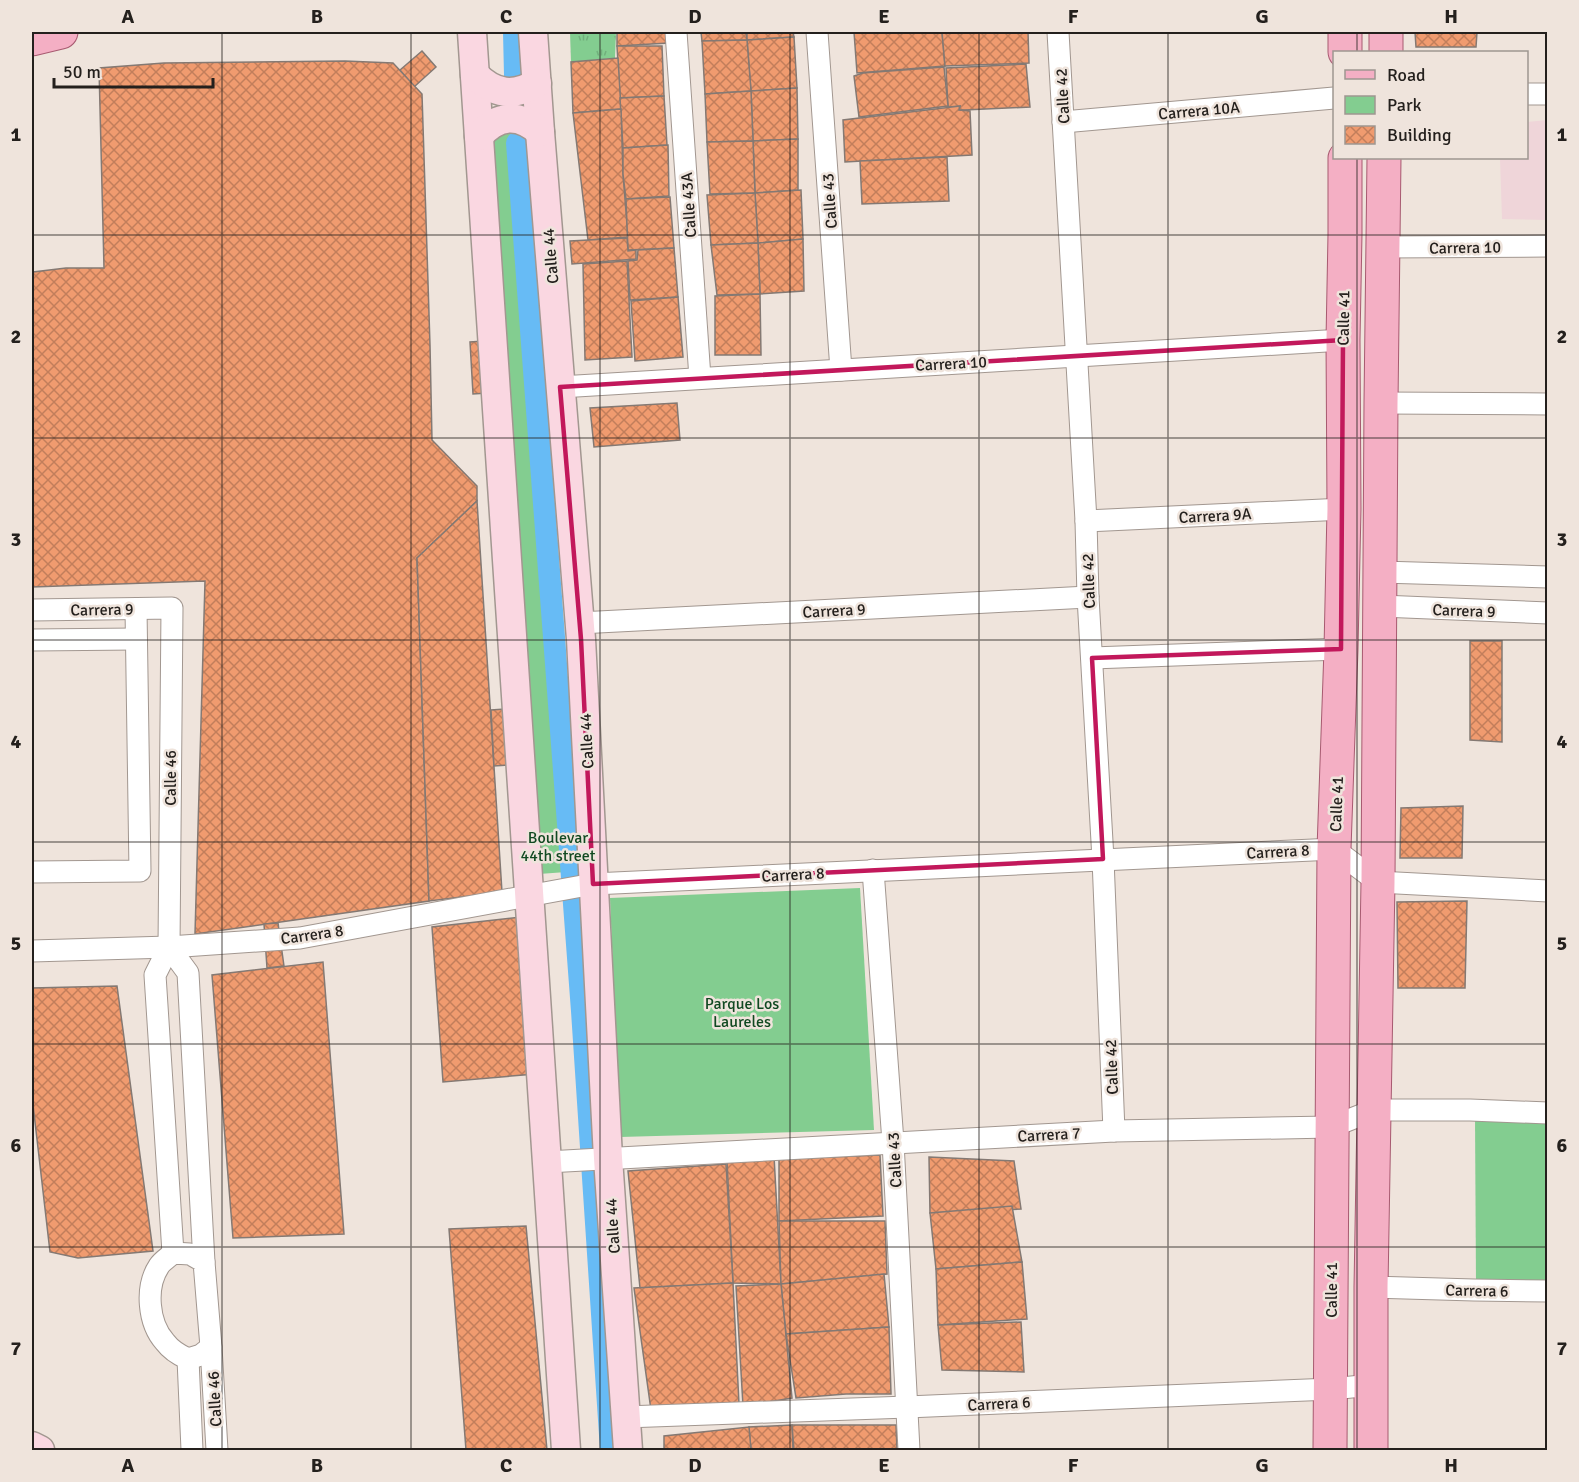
<svg xmlns="http://www.w3.org/2000/svg" width="1579" height="1482" font-family="Signika,sans-serif">
<defs>
<pattern id="grass-tufts" width="24" height="20" patternUnits="userSpaceOnUse" patternTransform="scale(1.5)"><rect width="24" height="20" fill="#83cd90"/><path d="M3 7l-1-3M5 7V3M7 7l1-3M15 17l-1-3M17 17v-4M19 17l1-3" fill="none" stroke="#71b07c"/></pattern>
<pattern id="building-cross-hatch" width="8" height="8" patternUnits="userSpaceOnUse" patternTransform="scale(1.5)"><rect width="8" height="8" fill="#f09b6f"/><path d="M0 0l8 8M0 8l8-8" fill="none" stroke="#c27e5b"/></pattern>
</defs>
<rect width="100%" height="100%" fill="#efe4dc"/>
<path fill="#efd5d9" d="M1547 120V220L1502 219 1500 158H1526L1527 122Z"/>
<path fill="url(#grass-tufts)" d="M570 32H616L615 58 571 62Z"/>
<g fill="#83cd90">
<path d="M517 132 527 136 580 871 539 874 492 137Z"/>
<path d="M860 888 874 1130 620 1137 610 898Z"/>
<path d="M1475 1116 1547 1119V1284L1476 1283Z"/>
</g>
<g fill="none" stroke-linecap="round" stroke-linejoin="round">
<g stroke="#67bbf5" stroke-width="22">
<path d="M514 32 515 75"/>
<path d="M517 143 582 1011 611 1450"/>
</g>
</g>
<g fill="url(#building-cross-hatch)" stroke="#847973" stroke-width="1.5">
<path d="M617 32H669V43L617 46Z"/>
<path d="M701 32H746L747 40 702 41Z"/>
<path d="M747 32H793L794 37 747 40Z"/>
<path d="M854 32H942L945 66 857 73Z"/>
<path d="M942 32H1028L1029 63 945 66Z"/>
<path d="M1415 32H1477L1476 47H1416Z"/>
<path d="M794 37 797 88 751 91 747 40Z"/>
<path d="M747 40 751 91 705 94 702 41Z"/>
<path d="M617 46H662L664 96 620 98Z"/>
<path d="M422 51 436 67 414 87 400 70Z"/>
<path d="M618 58 621 109 573 113 571 62Z"/>
<path d="M345 61 393 63 422 94 430 345 432 440 477 486V501L417 558 429 901 195 934 205 581 32 587V274L33 272 66 268H104L99 68 164 63Z"/>
<path d="M1026 64 1030 107 964 110H959L960 106 948 107 946 68Z"/>
<path d="M944 67 948 106 859 117 854 76 863 73Z"/>
<path d="M797 88 798 139 753 141 751 91Z"/>
<path d="M751 91 753 141 707 142 705 94Z"/>
<path d="M664 96 667 145 623 148 620 98Z"/>
<path d="M960 106 959 110 970 111 972 155 845 162 843 120Z"/>
<path d="M621 109 623 174 628 237 588 240 573 113Z"/>
<path d="M798 139V190L755 193 753 141Z"/>
<path d="M753 141 755 193 710 194 707 142Z"/>
<path d="M668 145 669 196 626 199 623 174V148Z"/>
<path d="M947 157 949 201 862 204 860 161Z"/>
<path d="M801 190 803 239 758 243 755 193Z"/>
<path d="M755 193 758 243 711 245 707 195Z"/>
<path d="M670 197 674 248 628 250 626 199Z"/>
<path d="M627 238 628 251 636 250V259L572 264 570 241Z"/>
<path d="M803 239 804 291 760 294 758 243Z"/>
<path d="M758 243 760 294 717 295 711 245Z"/>
<path d="M674 248 678 297 630 300 628 261 637 260 638 250Z"/>
<path d="M627 261 632 357 585 360 583 264Z"/>
<path d="M760 294 761 355H715V296Z"/>
<path d="M678 297 683 357 635 361 631 301Z"/>
<path d="M484 341 487 393 473 394 470 342Z"/>
<path d="M677 403 680 440 594 447 590 408Z"/>
<path d="M477 501 502 892 429 901 417 558Z"/>
<path d="M1470 641H1502V742L1470 740Z"/>
<path d="M505 709 508 765 494 766 491 710Z"/>
<path d="M1463 806 1462 858H1400L1401 808Z"/>
<path d="M1467 901 1465 988H1398L1397 902Z"/>
<path d="M521 917 535 1074 443 1082 432 927Z"/>
<path d="M278 923 284 966 267 968 264 924Z"/>
<path d="M323 962 344 1234 233 1238 212 975Z"/>
<path d="M117 986 153 1251 78 1258 50 1252 32 1096V988Z"/>
<path d="M880 1155 883 1216 779 1221V1159Z"/>
<path d="M774 1156 781 1284 733 1283 727 1161Z"/>
<path d="M929 1157 1014 1161 1021 1209 930 1213Z"/>
<path d="M726 1164 733 1283 640 1288 628 1171Z"/>
<path d="M1012 1206 1022 1262 936 1269 930 1213Z"/>
<path d="M779 1221H885L887 1274 781 1284Z"/>
<path d="M526 1226 547 1450H466L449 1229Z"/>
<path d="M1022 1262 1027 1319 938 1325 936 1269Z"/>
<path d="M884 1274 889 1327 786 1334 781 1284Z"/>
<path d="M733 1283 739 1404 651 1410 634 1288Z"/>
<path d="M781 1284 792 1398 743 1406 736 1286Z"/>
<path d="M1021 1322 1024 1372 942 1370 938 1325Z"/>
<path d="M889 1327 891 1394H846L796 1398 786 1334Z"/>
<path d="M792 1425 793 1450H751L749 1427Z"/>
<path d="M792 1425H896L897 1450H794Z"/>
<path d="M749 1427 751 1450H664V1436Z"/>
</g>
<g fill="none" stroke-linecap="round" stroke-linejoin="round">
<defs>
<g id="street">
<path d="M676 32 700 378"/>
<path d="M817 32 841 370"/>
<path d="M1058 32 1086 521 1088 597 1103 859 1114 1131"/>
<path d="M1526 94H1548"/>
<path d="M1063 122 1334 98"/>
<path d="M1382 247 1548 246"/>
<path d="M560 387 1343 340"/>
<path d="M1381 403 1548 404"/>
<path d="M1086 521 1344 509"/>
<path d="M1381 572 1548 577"/>
<path d="M1381 606 1548 613"/>
<path d="M32 610 172 608 169 947 155 975 173 1253"/>
<path d="M579 623 1088 597"/>
<path d="M32 640 136 639"/>
<path d="M1092 658 1341 649"/>
<path d="M873 870 893 1142 909 1450"/>
<path d="M32 872 140 871 136 609"/>
<path d="M169 947 188 973 204 1262"/>
<path d="M32 951 169 947 300 938 593 884 1334 849 1378 882 1548 891"/>
<path d="M547 1162 1114 1131 1331 1127 1374 1110H1470L1548 1113"/>
<path d="M173 1253 190 1254 204 1262 211 1347 201 1355 188 1359C179 1355 171 1350 165 1342 148 1323 145 1287 159 1266 162 1261 169 1257 173 1253Z"/>
<path d="M1371 1287 1474 1290 1548 1291"/>
<path d="M211 1347 217 1450"/>
<path d="M188 1359 192 1450"/>
<path d="M625 1417 907 1407 1331 1389 1372 1385"/>
</g>
<g id="secondary">
<path d="M472 32 566 1450"/>
<path d="M533 32 540 132 581 639 608 1158 628 1450"/>
<path d="M475 75C495 95 514 97 537 83"/>
<path d="M479 136C498 114 519 113 540 132"/>
<path d="M32 1446 40 1450"/>
</g>
<g id="primary">
<path d="M32 39 61 32"/>
<path d="M1345 52V32"/>
<path d="M1386 52V32"/>
<path d="M1330 1450 1334 849 1341 649 1344 509 1343 340 1345 234V158"/>
<path d="M1371 1450V1287L1378 882 1381 403 1384 158"/>
</g>
</defs>
<use href="#street" stroke="#a29790" stroke-width="23"/>
<use href="#secondary" stroke="#a29790" stroke-width="31"/>
<use href="#primary" stroke="#a75a70" stroke-width="35"/>
<use href="#street" stroke="#fff" stroke-width="21"/>
<use href="#secondary" stroke="#fad7e1" stroke-width="28"/>
<use href="#primary" stroke="#f4afc4" stroke-width="33"/>
</g>
<path fill="none" stroke="#c2185b" stroke-width="4.5" stroke-linejoin="round" d="M1343 340 1341 649 1092 658 1103 859 593 884 581 639 560 387Z"/>
<path fill="none" stroke="#24201d" stroke-width="1.5" stroke-opacity="0.55" d="M222 32V1450M411 32V1450M600 32V1450M790 32V1450M979 32V1450M1168 32V1450M1357 32V52M1357 158V1450M32 235H1548M32 438H1548M32 640H1548M32 842H1548M32 1044H1548M32 1247H1548"/>
<g text-anchor="middle" stroke-width="5" stroke-linejoin="round" paint-order="stroke">
<g font-size="16" fill="#24201d" stroke="#efe4dc">
<text transform="translate(1062 96) rotate(-93)" y="6">Calle 42</text>
<text transform="translate(1199 110) rotate(-5)" y="6">Carrera 10A</text>
<text transform="translate(829 201) rotate(-94)" y="6">Calle 43</text>
<text transform="translate(688 205) rotate(-94)" y="6">Calle 43A</text>
<text transform="translate(1465 247) rotate(-1)" y="6">Carrera 10</text>
<text transform="translate(550 256) rotate(-95)" y="6">Calle 44</text>
<text transform="translate(1343 318) rotate(-89)" y="6">Calle 41</text>
<text transform="translate(951 363) rotate(-3)" y="6">Carrera 10</text>
<text transform="translate(1215 515) rotate(-3)" y="6">Carrera 9A</text>
<text transform="translate(1088 581) rotate(-92)" y="6">Calle 42</text>
<text transform="translate(102 609) rotate(-1)" y="6">Carrera 9</text>
<text transform="translate(834 610) rotate(-3)" y="6">Carrera 9</text>
<text transform="translate(1464 610) rotate(2)" y="6">Carrera 9</text>
<text transform="translate(586 741) rotate(-93)" y="6">Calle 44</text>
<text transform="translate(170 778) rotate(-90)" y="6">Calle 46</text>
<text transform="translate(1336 804) rotate(-88)" y="6">Calle 41</text>
<text transform="translate(1278 851) rotate(-3)" y="6">Carrera 8</text>
<text transform="translate(793 874) rotate(-3)" y="6">Carrera 8</text>
<text transform="translate(312 934) rotate(-8)" y="6">Carrera 8</text>
<text transform="translate(1111 1067) rotate(-92)" y="6">Calle 42</text>
<text transform="translate(1049 1134) rotate(-3)" y="6">Carrera 7</text>
<text transform="translate(894 1160) rotate(-93)" y="6">Calle 43</text>
<text transform="translate(612 1226) rotate(-94)" y="6">Calle 44</text>
<text transform="translate(1331 1290) rotate(-90)" y="6">Calle 41</text>
<text transform="translate(1477 1290) rotate(1)" y="6">Carrera 6</text>
<text transform="translate(214 1399) rotate(-93)" y="6">Calle 46</text>
<text transform="translate(999 1403) rotate(-3)" y="6">Carrera 6</text>
</g>
<g font-size="16" fill="#114921" stroke="#efe4dc">
<text x="558" y="843">Boulevar<tspan x="558" dy="18">44th street</tspan></text>
<text x="742" y="1009">Parque Los<tspan x="742" dy="18">Laureles</tspan></text>
</g>
</g>
<rect width="1579" height="1482" fill="none" stroke="#efe4dc" stroke-width="66"/>
<rect x="1333" y="51" width="195" height="108" fill="#efe4dc" stroke="#9e9690" stroke-width="1.5"/>
<rect x="1345" y="70" width="30" height="9" fill="#f4afc4" stroke="#9e9690" stroke-width="1.5"/>
<text x="1387" y="81" font-size="18" fill="#24201d">Road</text>
<rect x="1345" y="96" width="30" height="18" fill="#83cd90" stroke="#9e9690" stroke-width="1.5"/>
<text x="1387" y="111" font-size="18" fill="#24201d">Park</text>
<rect x="1345" y="126" width="30" height="18" fill="url(#building-cross-hatch)" stroke="#9e9690" stroke-width="1.5"/>
<text x="1387" y="141" font-size="18" fill="#24201d">Building</text>
<path d="M54 78v9h159v-9" fill="none" stroke="#24201d" stroke-width="3"/>
<text x="63" y="78" font-size="18" fill="#24201d" stroke="#efe4dc" stroke-width="4.5" paint-order="stroke">50 m</text>
<rect x="33" y="33" width="1513" height="1416" fill="none" stroke="#24201d" stroke-width="2"/>
<g font-size="20" text-anchor="middle" font-weight="bold" fill="#24201d">
<text x="128" y="23">A</text>
<text x="317" y="23">B</text>
<text x="506" y="23">C</text>
<text x="695" y="23">D</text>
<text x="884" y="23">E</text>
<text x="1073" y="23">F</text>
<text x="1262" y="23">G</text>
<text x="1451" y="23">H</text>
<text x="16" y="141">1</text>
<text x="1562" y="141">1</text>
<text x="16" y="343">2</text>
<text x="1562" y="343">2</text>
<text x="16" y="546">3</text>
<text x="1562" y="546">3</text>
<text x="16" y="748">4</text>
<text x="1562" y="748">4</text>
<text x="16" y="950">5</text>
<text x="1562" y="950">5</text>
<text x="16" y="1152">6</text>
<text x="1562" y="1152">6</text>
<text x="16" y="1355">7</text>
<text x="1562" y="1355">7</text>
<text x="128" y="1472">A</text>
<text x="317" y="1472">B</text>
<text x="506" y="1472">C</text>
<text x="695" y="1472">D</text>
<text x="884" y="1472">E</text>
<text x="1073" y="1472">F</text>
<text x="1262" y="1472">G</text>
<text x="1451" y="1472">H</text>
</g>
</svg>
